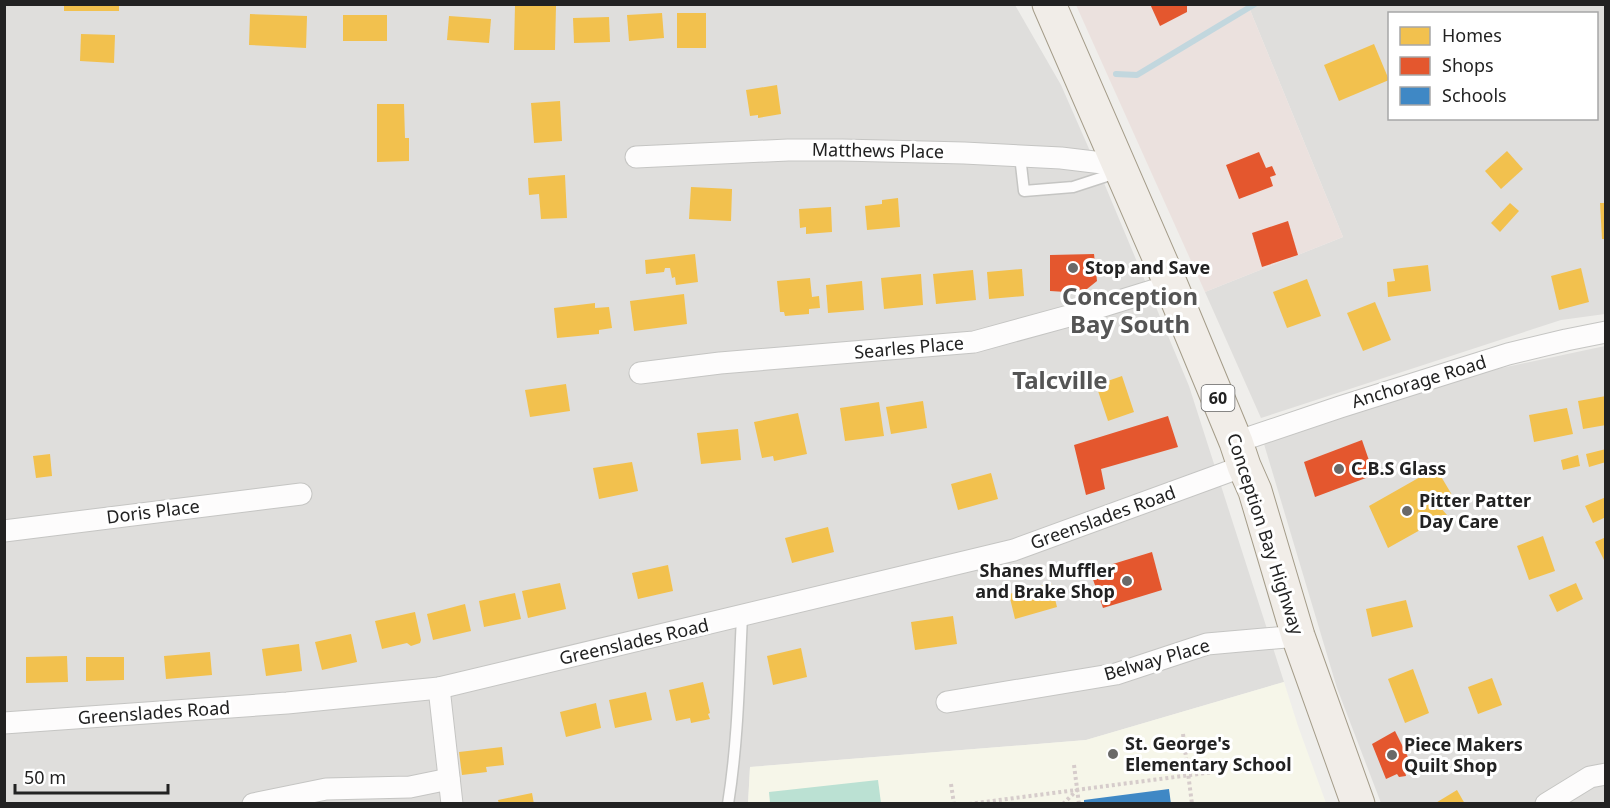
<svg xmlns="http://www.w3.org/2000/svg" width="1610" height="808" font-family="'Noto Sans',sans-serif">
<rect width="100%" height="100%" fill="#efeeeb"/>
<g fill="#dfdedc" fill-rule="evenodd">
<path d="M5 5H1015L1061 85 1104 183 1189 386 1284 682 1086 740 750 767 748 803 5 804Z"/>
<path d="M1248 5H1605V314L1561 320 1261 418 1205 292 1343 237ZM1390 14H1596V118H1390Z"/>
<path d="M1605 346V803H1381L1337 688 1264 444 1469 375Z"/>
</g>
<path fill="#ebe1de" d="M1076 5H1248L1343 237 1205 292Z"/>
<path fill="#f6f6e9" d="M1284 682 1298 726 1326 803 748 804 750 767 1086 740Z"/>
<path fill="#bbe1d3" d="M878 780 881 803H770L769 792Z"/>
<g fill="#f2c14e">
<rect x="64" y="4" width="55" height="7"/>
<path d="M515 5 556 6 555 50H514Z"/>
<path d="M662 13 664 38 629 41 627 15Z"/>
<rect x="677" y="13" width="29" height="35"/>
<path d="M250 14 307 16 306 48 249 45Z"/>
<rect x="343" y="15" width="44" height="26"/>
<path d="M449 16 491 19 489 43 447 40Z"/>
<path d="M609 17 610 42 574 43 573 18Z"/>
<path d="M81 34 115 35 114 63 80 61Z"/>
<path d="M1374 44 1389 80 1339 101 1324 65Z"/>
<path d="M777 85 781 114 758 118V115L750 116 746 90Z"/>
<path d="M560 101 562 141 534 143 531 103Z"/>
<path d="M377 104H404L405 138H409V161L377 162Z"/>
<path d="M1507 151 1523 169 1501 189 1485 171Z"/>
<path d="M565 175 567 218 541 219 539 194 529 195 528 178Z"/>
<path d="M691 187 732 189 731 221 689 219Z"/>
<path d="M898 198 900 227 867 230 865 206 882 204V200Z"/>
<path d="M1510 203 1519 211 1500 232 1491 223Z"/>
<path d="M1600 203H1606V239H1602Z"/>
<path d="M831 207 832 232 806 234V227L800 228 799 209Z"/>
<path d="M695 254 698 282 676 285 675 277 672 278 670 268H665L664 272 646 274 645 260Z"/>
<path d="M1428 265 1431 291 1388 297 1387 282 1395 281 1393 269Z"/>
<path d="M1581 268 1589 302 1559 310 1551 276Z"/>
<path d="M1022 269 1024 296 989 299 987 272Z"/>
<path d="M973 270 976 300 936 304 933 274Z"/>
<path d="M921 274 923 305 884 309 881 278Z"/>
<path d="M810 278 812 297 819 296 820 308 809 309V314L785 316 784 312H780L777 281Z"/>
<path d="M1307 279 1321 316 1287 328 1273 292Z"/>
<path d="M862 281 864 310 828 313 826 285Z"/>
<path d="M684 294 687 324 634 331 630 301Z"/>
<path d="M1375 302 1391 340 1363 351 1347 313Z"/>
<path d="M595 303V308L609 307 612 328 599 330V334L557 338 554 308Z"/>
<path d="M1122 376 1134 412 1108 421 1096 385Z"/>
<path d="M566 384 570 411 530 417 525 390Z"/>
<path d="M1606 396V425L1583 429 1578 401Z"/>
<path d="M923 401 927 428 891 434 886 407Z"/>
<path d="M879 402 884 436 845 441 840 408Z"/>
<path d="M1567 408 1573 434 1534 442 1529 415Z"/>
<path d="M798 413 807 454 774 461 773 456 762 458 754 422Z"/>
<path d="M738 429 741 460 701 464 697 433Z"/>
<path d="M1606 449V462L1589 467 1586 454Z"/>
<path d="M50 454 52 476 36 478 33 456Z"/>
<path d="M1578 455 1580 466 1563 470 1561 460Z"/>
<path d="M632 462 638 491 599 499 593 468Z"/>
<path d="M1436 468 1455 500 1440 507 1447 515 1388 548 1369 506Z"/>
<path d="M991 473 998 499 958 510 951 484Z"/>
<path d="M1606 497V517L1593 523 1585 506Z"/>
<path d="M828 527 834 552 792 563 785 538Z"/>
<path d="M1543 536 1555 571 1529 580 1517 546Z"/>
<path d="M1606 537V564L1595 542Z"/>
<path d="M668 565 673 591 638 599 632 573Z"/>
<path d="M560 583 566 609 528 618 522 591Z"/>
<path d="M1051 583 1057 607 1015 619 1009 594Z"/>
<path d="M1576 583 1583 599 1557 612 1549 595Z"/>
<path d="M515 593 521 619 484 627 479 601Z"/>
<path d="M1406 600 1413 627 1372 637 1366 609Z"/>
<path d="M465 604 471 631 433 640 427 614Z"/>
<path d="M415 612 421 640 420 643 411 646 407 643 382 649 375 621Z"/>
<path d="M953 616 957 644 915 650 911 622Z"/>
<path d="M351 634 357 662 322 670 315 642Z"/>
<path d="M299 644 302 671 266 676 262 649Z"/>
<path d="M801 648 807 677 773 685 767 656Z"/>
<path d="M210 652 212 675 166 679 164 656Z"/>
<path d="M67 656 68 682 26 683V657Z"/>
<path d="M86 657H124V680L86 681Z"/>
<path d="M1413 669 1429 713 1405 723 1388 679Z"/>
<path d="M1492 678 1502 705 1478 714 1468 687Z"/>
<path d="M703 682 710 713 708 714 710 719 691 723 690 718 676 721 669 690Z"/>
<path d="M646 692 652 720 615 728 609 700Z"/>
<path d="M596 703 601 728 566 737 560 712Z"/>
<path d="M502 747 504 765 486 767 487 772 462 775 459 752Z"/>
<path d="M1457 790 1465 804H1434Z"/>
<path d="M532 793 534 804H499L498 800Z"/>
</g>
<g fill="#e4572e">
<path d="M1150 4H1187V12L1160 26Z"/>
<path d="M1259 152 1266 168 1272 166 1276 175 1270 177 1273 186 1239 199 1226 165Z"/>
<path d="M1288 221 1298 255 1262 267 1252 233Z"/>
<path d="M1094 254 1097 281 1082 293 1050 291V255Z"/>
<path d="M1168 416 1178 447 1101 469 1105 489 1086 495 1074 445Z"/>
<path d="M1362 440 1374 475 1315 497 1304 462Z"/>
<path d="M1152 552 1162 590 1103 608 1090 571Z"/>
<path d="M1395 731 1413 767 1405 771 1406 776 1399 777 1397 774 1386 779 1372 744Z"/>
</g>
<path fill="#3f88c5" d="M1169 789 1171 804H1084V800Z"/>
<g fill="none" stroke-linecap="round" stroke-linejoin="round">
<path stroke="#c2d7de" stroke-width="6" d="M1116 74 1137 75 1255 4"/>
<defs>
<g id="service">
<path d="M1020 156 1024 191 1073 187 1119 172"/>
<path d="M728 804C738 742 739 679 742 616"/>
</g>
<g id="minor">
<path d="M636 157 788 150H842L964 153 1061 158 1119 165"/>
<path d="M640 373 720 363 974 342 1087 311 1171 285"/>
<path d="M1236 442 1340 407 1508 354 1566 340 1606 332"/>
<path d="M4 531 301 494"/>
<path d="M439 688 452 804"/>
<path d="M947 702 1116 674 1207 644 1298 636"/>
<path d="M4 723 287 703 439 688 1014 550 1244 466"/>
<path d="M253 804 326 789 410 787 449 779"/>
<path d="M1546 804 1590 777 1606 774"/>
</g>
<path id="primary" d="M1049 4 1171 285 1236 442 1244 466 1255 491 1298 636 1358 804"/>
</defs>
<use href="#service" stroke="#c5c5c3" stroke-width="13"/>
<use href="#minor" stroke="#c5c5c3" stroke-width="23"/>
<use href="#primary" stroke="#a49c89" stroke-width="35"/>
<g stroke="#d6cccb" stroke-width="4" stroke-dasharray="3 3" stroke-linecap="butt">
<path d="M1183 734 1192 804"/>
<path d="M1074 765 1079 804"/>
<path d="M951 784 954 804"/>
<path d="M969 804 1221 771"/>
<path d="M1063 804 1077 790"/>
</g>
<use href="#service" stroke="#fdfcfc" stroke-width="10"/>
<use href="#minor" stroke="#fdfcfc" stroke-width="21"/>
<use href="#primary" stroke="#f1ede8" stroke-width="33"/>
</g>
<g fill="#6a6968" stroke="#fff" stroke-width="2">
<circle cx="1073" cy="268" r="6"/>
<circle cx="1339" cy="469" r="6"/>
<circle cx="1407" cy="511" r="6"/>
<circle cx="1127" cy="581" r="6"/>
<circle cx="1113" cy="754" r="6"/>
<circle cx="1392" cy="755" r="6"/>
</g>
<g text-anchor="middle" stroke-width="6" stroke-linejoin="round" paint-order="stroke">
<rect fill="#fff" stroke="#646464" stroke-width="1.5" x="1201.5" y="385" width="33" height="26" rx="4.5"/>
<g font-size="16" font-weight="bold" fill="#222">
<text x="1218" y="404">60</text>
</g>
<g font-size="18" fill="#222" stroke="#fff">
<text transform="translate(878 151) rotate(1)" y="6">Matthews Place</text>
<text transform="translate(909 348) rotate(-5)" y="6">Searles Place</text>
<text transform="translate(1419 382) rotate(-17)" y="6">Anchorage Road</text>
<text transform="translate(153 512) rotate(-7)" y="6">Doris Place</text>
<text transform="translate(1103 518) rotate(-20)" y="6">Greenslades Road</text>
<text transform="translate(1265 534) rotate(72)" y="6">Conception Bay Highway</text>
<text transform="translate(634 642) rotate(-13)" y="6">Greenslades Road</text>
<text transform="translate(1157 660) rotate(-16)" y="6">Belway Place</text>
<text transform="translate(154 713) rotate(-4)" y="6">Greenslades Road</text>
</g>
<g font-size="18" font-weight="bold" fill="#222" stroke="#fff" text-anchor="start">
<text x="1085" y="274">Stop and Save</text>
<text x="1351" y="475">C.B.S Glass</text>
<text x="1419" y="507">Pitter Patter<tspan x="1419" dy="21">Day Care</tspan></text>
<text x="1115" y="577" text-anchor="end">Shanes Muffler<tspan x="1115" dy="21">and Brake Shop</tspan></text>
<text x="1125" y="750">St. George's<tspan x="1125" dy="21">Elementary School</tspan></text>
<text x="1404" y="751">Piece Makers<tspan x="1404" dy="21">Quilt Shop</tspan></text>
</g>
<g font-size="24" font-weight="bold" fill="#555" stroke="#fff">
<text x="1130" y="305">Conception<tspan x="1130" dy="28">Bay South</tspan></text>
<text x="1060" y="389">Talcville</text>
</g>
</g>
<rect width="1610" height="808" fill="none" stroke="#222222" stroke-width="12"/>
<rect x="1388" y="12" width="210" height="108" fill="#ffffff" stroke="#a7a7a7" stroke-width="1.5"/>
<rect x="1400" y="27" width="30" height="18" fill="#f2c14e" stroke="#a7a7a7" stroke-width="1.5"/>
<text x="1442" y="42" font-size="18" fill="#222222">Homes</text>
<rect x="1400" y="57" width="30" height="18" fill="#e4572e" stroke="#a7a7a7" stroke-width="1.5"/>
<text x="1442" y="72" font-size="18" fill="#222222">Shops</text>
<rect x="1400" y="87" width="30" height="18" fill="#3f88c5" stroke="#a7a7a7" stroke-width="1.5"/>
<text x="1442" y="102" font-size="18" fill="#222222">Schools</text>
<path d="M15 784v9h153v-9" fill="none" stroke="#222222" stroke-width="3"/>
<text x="24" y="784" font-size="18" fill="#222222" stroke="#ffffff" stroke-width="4.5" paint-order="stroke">50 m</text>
</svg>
